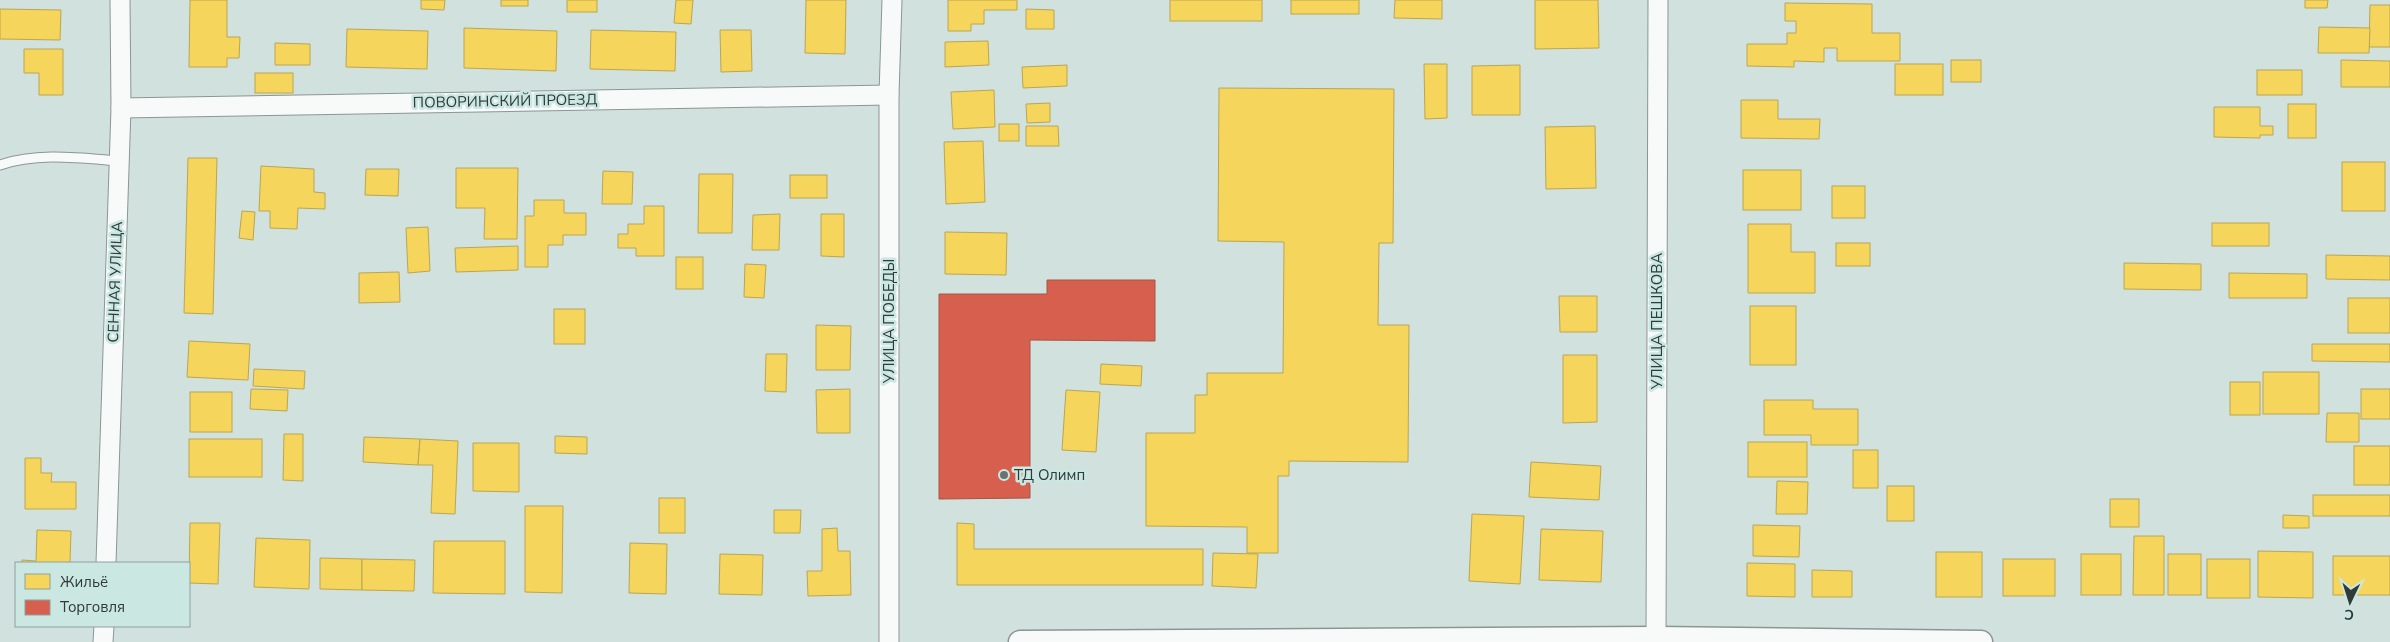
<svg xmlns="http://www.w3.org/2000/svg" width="2390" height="642" font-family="'Nunito Sans',sans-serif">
<rect width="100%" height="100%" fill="#d1e1de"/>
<g fill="#f6d55c" stroke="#baa652">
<path d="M190 0H227V37H240L239 58H227V67H189Z"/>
<path d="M421 0H445L444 10 421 9Z"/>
<rect x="501" y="0" width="27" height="6"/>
<rect x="567" y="0" width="30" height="12"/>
<path d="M676 0H693L691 24 674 23Z"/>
<path d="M806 0H846L845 54 805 53Z"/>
<path d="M948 0H1017V10H984V24H971V31H948Z"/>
<rect x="1170" y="0" width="92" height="21"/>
<rect x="1291" y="0" width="68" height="14"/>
<path d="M1395 0H1442V19L1394 18Z"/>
<path d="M1535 0H1598L1599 48 1535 49Z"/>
<path d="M2305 0H2328L2327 8H2305Z"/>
<path d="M1785 3 1872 4V33H1900V61H1837V48H1824V62L1794 61V67L1747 66V44H1787V33H1796V21H1785Z"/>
<path d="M2370 5H2390V47H2369Z"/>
<path d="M0 9 61 10 60 40 0 39Z"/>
<path d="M1026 9 1054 10V29H1026Z"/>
<path d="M2319 27 2370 28 2369 53H2318Z"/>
<path d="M464 28 557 31 556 71 464 68Z"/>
<path d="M347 29 428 31 427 69 346 67Z"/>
<path d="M591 30 676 32 675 71 590 69Z"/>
<path d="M720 30H751L752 71 721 72Z"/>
<path d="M988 41 989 65 945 67V42Z"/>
<path d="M275 43 310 44V65H275Z"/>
<path d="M24 49H63V95H39V73H24Z"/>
<rect x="1951" y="60" width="30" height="22"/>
<path d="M2341 60 2390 61V87H2341Z"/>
<path d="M1424 64H1447V118L1425 119Z"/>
<rect x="1895" y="64" width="48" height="31"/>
<path d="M1067 65V86L1023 88 1022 67Z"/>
<path d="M1520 65V115H1472V66Z"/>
<rect x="2257" y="70" width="45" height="25"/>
<rect x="255" y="73" width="38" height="20"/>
<path d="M1219 88 1394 89 1393 243H1379L1378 325H1409L1408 462 1289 461V476H1278V553H1247V527L1146 526V433H1195V395H1207V373H1283L1284 242 1218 241Z"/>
<path d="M994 90 995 127 953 129 951 92Z"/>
<path d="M1741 100H1778V119H1820L1819 139 1741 138Z"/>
<path d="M1050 103V122L1027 123 1026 104Z"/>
<rect x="2288" y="104" width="28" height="34"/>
<path d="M2214 107H2260V126H2273V135H2260V138L2214 137Z"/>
<rect x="999" y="124" width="20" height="17"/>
<path d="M1026 126H1058L1059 146H1026Z"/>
<path d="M1595 126 1596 188 1546 189 1545 127Z"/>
<path d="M983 141 985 202 946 204 944 142Z"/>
<path d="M188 158H217L213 314 184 313Z"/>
<rect x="2342" y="162" width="43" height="49"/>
<path d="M261 166 314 169V192L325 193V209L298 208 297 229 270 228V211H259Z"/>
<path d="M456 168H518L517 239H484L485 208H456Z"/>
<path d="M366 169H399L398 196 365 195Z"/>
<rect x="1743" y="170" width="58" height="40"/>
<path d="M603 171 633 172 632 204H602Z"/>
<path d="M699 174H733L732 233H698Z"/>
<rect x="790" y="175" width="37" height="23"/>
<rect x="1832" y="186" width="33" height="32"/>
<path d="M534 200H564V213H586V235H563V245H548V267H525V216H534Z"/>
<path d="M644 206H664V256H636V248H618V234H628V224H644Z"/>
<path d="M242 211 255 212 253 240 239 238Z"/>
<path d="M780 214 779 250H752L753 215Z"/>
<path d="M821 214H844V257L821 256Z"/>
<rect x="2212" y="223" width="57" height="23"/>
<path d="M1748 224H1791V252H1815V293H1748Z"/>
<path d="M428 227 430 271 408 273 406 228Z"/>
<path d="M945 232 1007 233 1006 275 945 274Z"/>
<rect x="1836" y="243" width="34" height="23"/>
<path d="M518 246V270L456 272 455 248Z"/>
<path d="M2326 255 2390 256V280L2326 279Z"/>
<rect x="676" y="257" width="27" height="32"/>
<path d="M2124 263 2201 264V290L2124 289Z"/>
<path d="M745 264 766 265 764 298 744 297Z"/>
<path d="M399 272 400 302 359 303V273Z"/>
<path d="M2229 273 2307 274V298H2229Z"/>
<path d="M1559 296H1597V332H1560Z"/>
<rect x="2348" y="298" width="42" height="35"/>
<rect x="1750" y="306" width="46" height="59"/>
<rect x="554" y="309" width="31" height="35"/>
<path d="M816 325 851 326 850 370H816Z"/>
<path d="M189 341 250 344 248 380 187 377Z"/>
<path d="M2312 344H2390V362L2312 361Z"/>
<path d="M766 354H787L786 392 765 391Z"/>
<path d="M1563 355H1597V422L1563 423Z"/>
<path d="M1101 364 1142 366 1141 386 1100 384Z"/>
<path d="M254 369 305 371 304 389 253 386Z"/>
<rect x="2263" y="372" width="56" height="42"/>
<rect x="2230" y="382" width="30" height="33"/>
<path d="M251 389 288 390 287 411 250 409Z"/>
<path d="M850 389V433H817L816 390Z"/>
<rect x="2361" y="389" width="29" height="30"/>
<path d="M1066 390 1100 392 1096 452 1062 450Z"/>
<rect x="190" y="392" width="42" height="40"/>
<path d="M1764 400H1813V409H1858V445H1811V435H1764Z"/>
<path d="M2327 413H2359V442H2326Z"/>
<path d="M284 434H303V481L283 480Z"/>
<path d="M555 436 587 437V454L555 453Z"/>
<path d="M364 437 420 439 418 465 363 462Z"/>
<rect x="189" y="439" width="73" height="38"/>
<path d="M420 439 458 441 455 514 431 513 433 465H418Z"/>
<rect x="1748" y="442" width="59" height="35"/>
<path d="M473 443H519V492L473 491Z"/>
<rect x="2354" y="446" width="36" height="39"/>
<rect x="1853" y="450" width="25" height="38"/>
<path d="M25 458H41V473H52L51 482H76V509H25Z"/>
<path d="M1531 462 1601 466 1599 500 1529 497Z"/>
<path d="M1777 481 1808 482 1807 514H1776Z"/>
<rect x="1887" y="486" width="27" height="35"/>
<rect x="2313" y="495" width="77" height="21"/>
<rect x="659" y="498" width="26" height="35"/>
<rect x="2110" y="499" width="29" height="28"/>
<path d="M525 506H563L562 593 525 592Z"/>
<path d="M774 510H801L800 533H774Z"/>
<path d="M1472 514 1524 516 1520 584 1469 581Z"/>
<path d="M2283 515 2309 516V528H2283Z"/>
<path d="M190 523H220L218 584 189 583Z"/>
<path d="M957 523 974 524V549H1203V585H957Z"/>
<path d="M1753 525 1800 526 1799 557 1753 556Z"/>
<path d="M837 528 838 551H850L851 595 808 596 807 571H822V529Z"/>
<path d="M1541 529 1603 531 1601 582 1539 580Z"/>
<path d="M37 530 71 531 70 563H22V560L36 561Z"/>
<path d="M2134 536H2164V595H2133Z"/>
<path d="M256 538 310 540 309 589 254 587Z"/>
<path d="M434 541H505V594L433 593Z"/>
<path d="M630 543 667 544 666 594 629 593Z"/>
<path d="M2258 551 2313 552V598L2258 597Z"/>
<rect x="1936" y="552" width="46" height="45"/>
<path d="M1213 553 1258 554 1256 588 1212 586Z"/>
<path d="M720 554 763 555 762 595 719 594Z"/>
<rect x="2081" y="554" width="40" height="41"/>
<rect x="2168" y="554" width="33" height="41"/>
<rect x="2333" y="556" width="57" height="39"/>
<path d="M320 558 362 559V590L320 589Z"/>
<path d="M362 559 415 560 414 591 362 590Z"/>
<rect x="2003" y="559" width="52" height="37"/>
<rect x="2207" y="559" width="43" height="39"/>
<path d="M1747 563 1795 564V597L1747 596Z"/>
<path d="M1812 570 1852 571V597H1812Z"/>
</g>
<path fill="#d6604d" stroke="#a45547" d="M1047 280H1155V341L1030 340V498L939 499V294H1047Z"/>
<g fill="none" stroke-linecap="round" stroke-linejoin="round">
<defs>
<path id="service" d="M0 165C37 152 80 158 119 161"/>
<g id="minor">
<path d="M121 108 889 95"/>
<path d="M106 563 121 108 120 0"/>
<path d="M103 642 104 626"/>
<path d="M889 642V95L892 0"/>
<path d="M1656 642 1658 0"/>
</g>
<path id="tertiary" d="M1020 642 1656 638 1981 642"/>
</defs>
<use href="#service" stroke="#8b9694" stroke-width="11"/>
<use href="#minor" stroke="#8b9694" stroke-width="21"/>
<use href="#tertiary" stroke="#8b9694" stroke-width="25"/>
<use href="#service" stroke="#f8fafa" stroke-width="9"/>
<use href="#minor" stroke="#f8fafa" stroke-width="19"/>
<use href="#tertiary" stroke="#f8fafa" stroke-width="22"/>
</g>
<circle fill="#687473" stroke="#cbe7e2" stroke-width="2" cx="1004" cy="475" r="5"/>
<g text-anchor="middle" stroke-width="5" stroke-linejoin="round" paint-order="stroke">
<g font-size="15" fill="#2f3a39" stroke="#cbe7e2">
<text transform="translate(505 101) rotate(-1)" y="5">ПОВОРИНСКИЙ ПРОЕЗД</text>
<text transform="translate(115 282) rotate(-88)" y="5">СЕННАЯ УЛИЦА</text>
<text transform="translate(889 321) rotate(-90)" y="5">УЛИЦА ПОБЕДЫ</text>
<text transform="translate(1657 321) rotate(-90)" y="5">УЛИЦА ПЕШКОВА</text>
</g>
<g font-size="15" fill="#2f3a39" stroke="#cbe7e2" text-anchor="start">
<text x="1014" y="480">ТД Олимп</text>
</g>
</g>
<rect x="15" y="562" width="175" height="65" fill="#cbe7e2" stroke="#8da29e"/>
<rect x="25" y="574" width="25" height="15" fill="#f6d55c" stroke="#8da29e"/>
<text x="60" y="587" font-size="15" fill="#2f3a39">Жильё</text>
<rect x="25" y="600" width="25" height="15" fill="#d6604d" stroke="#8da29e"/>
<text x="60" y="612" font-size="15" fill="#2f3a39">Торговля</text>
<g transform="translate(2350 602) rotate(184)" stroke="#cbe7e2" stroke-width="4" paint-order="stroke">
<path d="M0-4L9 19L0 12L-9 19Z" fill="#2f3a39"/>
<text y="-8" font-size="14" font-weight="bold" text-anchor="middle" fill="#2f3a39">С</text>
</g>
</svg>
